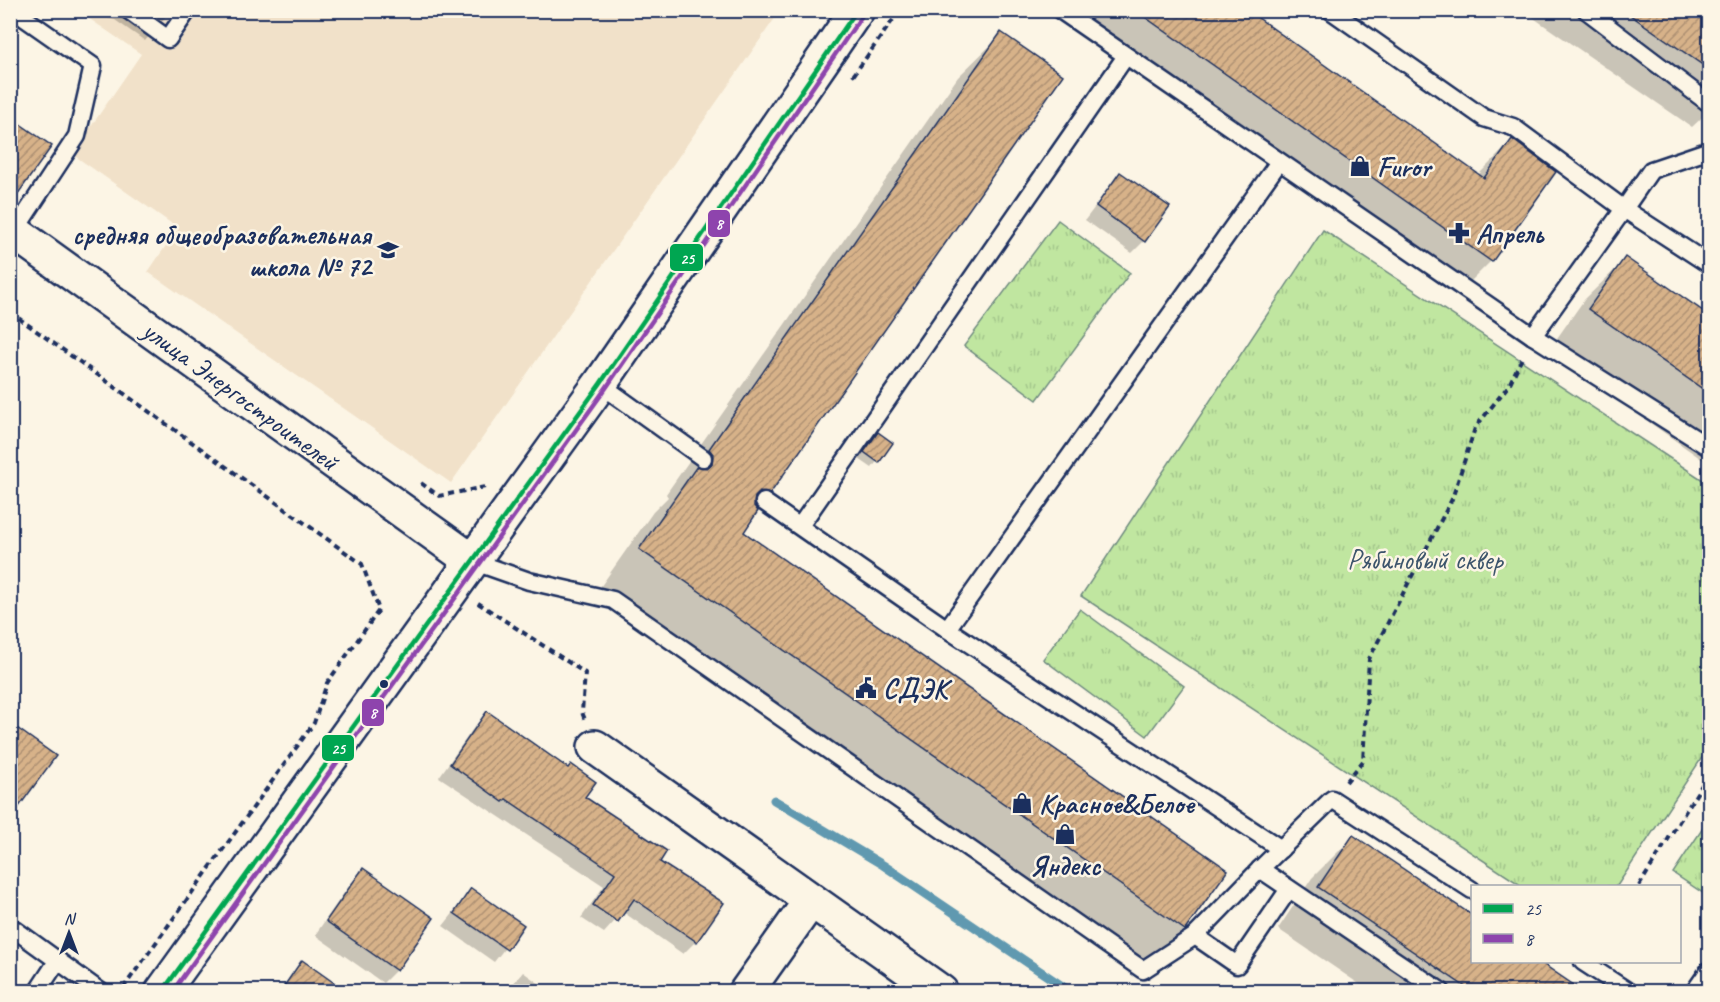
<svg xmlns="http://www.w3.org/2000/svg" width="1720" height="1002" font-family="Caveat,sans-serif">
<defs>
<pattern id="park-tufts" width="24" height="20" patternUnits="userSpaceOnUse" patternTransform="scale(1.5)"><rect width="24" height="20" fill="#c0e6a0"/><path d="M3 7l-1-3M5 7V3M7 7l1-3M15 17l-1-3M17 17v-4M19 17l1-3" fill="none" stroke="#a4c68c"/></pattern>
<pattern id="building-hatch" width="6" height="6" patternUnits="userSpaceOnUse" patternTransform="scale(1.5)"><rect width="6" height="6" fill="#d7b289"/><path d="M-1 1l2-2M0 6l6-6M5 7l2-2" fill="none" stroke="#ae9173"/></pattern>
</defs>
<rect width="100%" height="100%" fill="#fcf5e5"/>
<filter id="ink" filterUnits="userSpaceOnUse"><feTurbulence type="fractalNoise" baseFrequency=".0167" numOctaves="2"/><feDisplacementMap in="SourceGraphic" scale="12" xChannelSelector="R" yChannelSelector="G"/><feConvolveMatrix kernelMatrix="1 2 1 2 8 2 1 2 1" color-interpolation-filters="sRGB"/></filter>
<g filter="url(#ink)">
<path fill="#f1e1c9" d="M78 11H780L451 483 148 272 178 228 72 154 141 54Z"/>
<g fill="url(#park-tufts)" stroke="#6e8a7f" stroke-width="1.5">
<path d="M1058 220 1130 273 1037 400 964 346Z"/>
<path d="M1323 230 1709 484V747L1617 886H1522L1081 596Z"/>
<path d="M1080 609 1184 686 1147 736 1043 659Z"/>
<path d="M1709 819V897L1673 873Z"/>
</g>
<g fill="#0003">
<path d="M96 10H171L145 41 115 20 107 18Z"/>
<path d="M1048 10H1244L1478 175 1512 141 1491 261 1456 296Z"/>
<path d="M1522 10H1710V110L1692 127Z"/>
<path d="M1002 34 769 493 754 508 742 532 1186 928 1142 972 596 593 653 512 668 497 666 494 958 77Z"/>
<path d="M1120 174 1144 241 1132 253 1085 220Z"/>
<path d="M1626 259 1710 318V465L1548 351 1584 300Z"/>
<path d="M878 434 891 443 872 468 859 459Z"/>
<path d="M488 713 657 862 722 904 696 941 683 954 623 912 604 933 581 918 604 886 439 777 475 726Z"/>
<path d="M1353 837 1472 962H1537L1581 992H1371L1278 929 1312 878Z"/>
<path d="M364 870 396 970 383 983 315 935 351 883Z"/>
<path d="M472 890 522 926 494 962 443 926Z"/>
<path d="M302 962 344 992H278Z"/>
<path d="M523 972 551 992H506Z"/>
</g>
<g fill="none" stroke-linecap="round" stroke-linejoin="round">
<path stroke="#6199b0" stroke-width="9" d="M774 800 883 865 1071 992"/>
</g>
<g fill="url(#building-hatch)" stroke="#1b2f5e" stroke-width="1.5">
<path d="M1135 10H1247L1484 178 1512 139 1556 172 1492 262Z"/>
<path d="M1623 10H1710V70Z"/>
<path d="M1001 32 1063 75 770 494 760 492 755 497 754 506 758 511 744 532 1228 870 1185 930 639 549 697 466 707 468 712 464 713 454 709 449Z"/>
<path d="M10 117 52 146 10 205Z"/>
<path d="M1120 172 1170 207 1145 242 1096 206Z"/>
<path d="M1625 257 1710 316V394L1588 309Z"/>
<path d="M878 432 893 443 879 463 864 452Z"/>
<path d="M487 711 568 768 571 764 596 782 585 797 667 851 660 862 724 903 697 942 634 899 618 922 593 905 615 873 506 799 503 802 450 764Z"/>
<path d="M10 723 56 756 10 819Z"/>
<path d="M1353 835 1473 916V962H1540L1584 992H1473L1318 887Z"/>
<path d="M363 868 434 918 397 971 326 921Z"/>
<path d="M471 888 524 925 507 950 454 913Z"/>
<path d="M302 960 347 992H280Z"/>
</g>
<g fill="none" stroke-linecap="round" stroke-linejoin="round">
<defs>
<g id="service">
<path d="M13 10 93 66 77 136 14 232"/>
<path d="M128 10 168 39 188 10"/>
<path d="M1060 10 1533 336 1710 448"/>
<path d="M1330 10 1484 118 1513 127 1624 209 1651 170 1710 150"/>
<path d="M1586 10 1710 104"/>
<path d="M1533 336 1624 209 1710 265"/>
<path d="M600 384 703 458"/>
<path d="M764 502 947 629 1281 849"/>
<path d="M800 526 1126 56"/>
<path d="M472 561 529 581 613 600 1143 970 1195 936 1237 965 1289 889"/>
<path d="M947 629 1279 162"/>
<path d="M10 926 101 992"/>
<path d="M1195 936 1260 869"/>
<path d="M1583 962 1629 992"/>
<path d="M37 992 58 960"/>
<path d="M1442 992 1260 869 1332 799 1472 890"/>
<path d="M1694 992 1710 969"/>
</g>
<g id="minor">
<path d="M10 229 472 561"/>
<path d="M595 747 941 992"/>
<path d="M746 992 811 900"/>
</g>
<path id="tertiary" d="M162 992 600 384 857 10"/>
</defs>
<use href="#service" stroke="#1b2f5e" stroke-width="21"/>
<use href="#minor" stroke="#1b2f5e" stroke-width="38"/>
<use href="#tertiary" stroke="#1b2f5e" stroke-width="38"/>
<g stroke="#1b2f5e" stroke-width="4" stroke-dasharray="6 4.5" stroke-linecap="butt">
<path d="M853 76 900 10"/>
<path d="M10 312 362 564 379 610 327 683 314 723 124 987"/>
<path d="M421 483 439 496 485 487"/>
<path d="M478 603 585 673 582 712 585 720"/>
<path d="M1346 782 1363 761 1369 659 1452 499 1475 428 1509 385 1523 356"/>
<path d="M1639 886 1710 772"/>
</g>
<use href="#service" stroke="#fcf5e5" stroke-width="16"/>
<use href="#minor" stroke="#fcf5e5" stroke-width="33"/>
<use href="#tertiary" stroke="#fcf5e5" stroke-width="33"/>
<defs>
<path id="bus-1" d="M162 992 600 384 857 10"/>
<path id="bus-2" d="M172 992 606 388 863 14"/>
</defs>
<use href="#bus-1" stroke="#fcf5e5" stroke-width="9"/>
<use href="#bus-2" stroke="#fcf5e5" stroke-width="9"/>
<use href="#bus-1" stroke="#00a651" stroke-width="4.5"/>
<use href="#bus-2" stroke="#8e44ad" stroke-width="4.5"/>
</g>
</g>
<defs>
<symbol id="shop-bare" viewBox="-9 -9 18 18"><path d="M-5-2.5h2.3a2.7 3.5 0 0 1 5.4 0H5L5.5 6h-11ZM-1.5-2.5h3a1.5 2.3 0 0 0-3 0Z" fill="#1b2f5e" stroke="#fcf5e5" stroke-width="2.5" paint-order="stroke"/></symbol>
<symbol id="pharmacy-bare" viewBox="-9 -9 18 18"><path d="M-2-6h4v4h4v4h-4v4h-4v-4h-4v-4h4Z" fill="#1b2f5e" stroke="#fcf5e5" stroke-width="2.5" paint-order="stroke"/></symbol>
<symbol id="school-bare" viewBox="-9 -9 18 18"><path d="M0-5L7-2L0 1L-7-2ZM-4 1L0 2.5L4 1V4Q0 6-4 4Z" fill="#1b2f5e" stroke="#fcf5e5" stroke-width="2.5" paint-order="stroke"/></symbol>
<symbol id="civic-bare" viewBox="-9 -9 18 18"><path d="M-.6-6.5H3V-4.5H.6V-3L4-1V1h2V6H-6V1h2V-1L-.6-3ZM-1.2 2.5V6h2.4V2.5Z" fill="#1b2f5e" stroke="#fcf5e5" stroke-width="2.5" paint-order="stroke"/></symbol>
</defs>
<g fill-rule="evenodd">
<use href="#shop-bare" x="1345" y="151" width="30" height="30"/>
<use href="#pharmacy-bare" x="1444" y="218" width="30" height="30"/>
<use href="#school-bare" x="373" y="235" width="30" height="30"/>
<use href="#civic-bare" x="851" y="673" width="30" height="30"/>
<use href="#shop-bare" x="1007" y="788" width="30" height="30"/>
<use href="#shop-bare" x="1050" y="819" width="30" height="30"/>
</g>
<circle fill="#1b2f5e" stroke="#fcf5e5" stroke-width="2" cx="384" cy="684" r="5"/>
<g text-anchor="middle" stroke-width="5" stroke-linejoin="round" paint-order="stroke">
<g font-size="28" font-weight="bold" fill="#1b2f5e" stroke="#fcf5e5" text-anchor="start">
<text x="1377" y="176">Furor</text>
<text x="1476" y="243">Апрель</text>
<text x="371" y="244" text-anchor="end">средняя общеобразовательная<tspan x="371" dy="32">школа № 72</tspan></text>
<text x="883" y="698">СДЭК</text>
<text x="1039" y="813">Красное&amp;Белое</text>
<text x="1065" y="875" text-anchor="middle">Яндекс</text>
</g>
<g font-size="28" fill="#1b2f5e" stroke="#fcf5e5">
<text transform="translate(241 395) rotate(36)" y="10">улица Энергостроителей</text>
</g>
<g font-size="28" fill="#3c546b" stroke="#fcf5e5">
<text x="1425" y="569">Рябиновый сквер</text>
</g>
</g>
<g stroke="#fcf5e5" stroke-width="2">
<rect x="707" y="209" width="24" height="29" rx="6" fill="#8e44ad"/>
<rect x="669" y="243" width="35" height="29" rx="6" fill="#00a651"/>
<rect x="361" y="698" width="24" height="29" rx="6" fill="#8e44ad"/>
<rect x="321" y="734" width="34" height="28" rx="6" fill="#00a651"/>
</g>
<g font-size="16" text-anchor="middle" font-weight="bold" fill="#fff">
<text x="719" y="229">8</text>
<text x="687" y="264">25</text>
<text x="373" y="718">8</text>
<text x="338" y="754">25</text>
</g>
<rect width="1720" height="1002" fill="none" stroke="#fcf5e5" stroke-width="36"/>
<rect x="18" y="18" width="1684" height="966" fill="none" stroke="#1b2f5e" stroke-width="2" filter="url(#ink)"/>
<rect x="1471" y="885" width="210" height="78" fill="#fcf5e5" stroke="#a2a6af" stroke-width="1.5"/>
<rect x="1483" y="904" width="30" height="9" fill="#00a651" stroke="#a2a6af" stroke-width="1.5"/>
<text x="1525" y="915" font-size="18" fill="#1b2f5e">25</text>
<rect x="1483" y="934" width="30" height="9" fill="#8e44ad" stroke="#a2a6af" stroke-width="1.5"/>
<text x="1525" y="945" font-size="18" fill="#1b2f5e">8</text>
<g transform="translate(69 933)" stroke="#fcf5e5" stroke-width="4.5" paint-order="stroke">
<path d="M0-4.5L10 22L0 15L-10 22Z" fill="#1b2f5e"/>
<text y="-9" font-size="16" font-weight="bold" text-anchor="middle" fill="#1b2f5e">N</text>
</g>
</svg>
